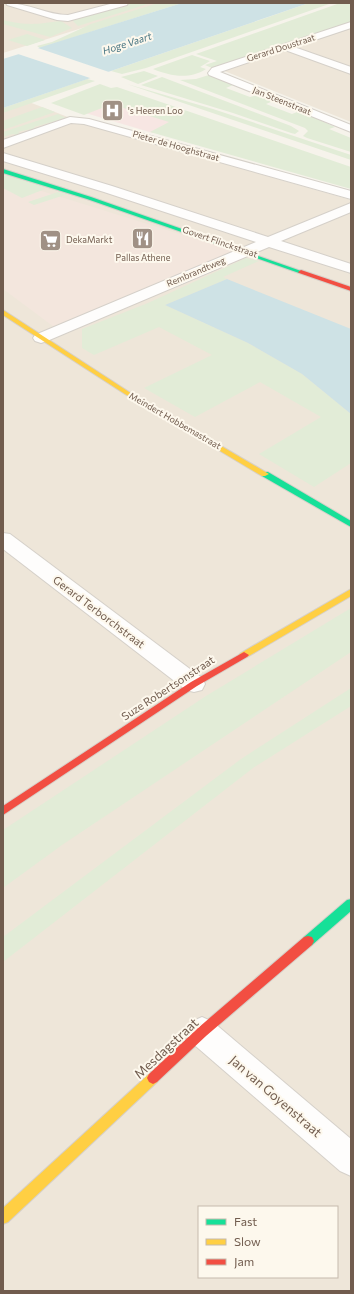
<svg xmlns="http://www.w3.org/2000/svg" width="354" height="1294" font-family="Commissioner,sans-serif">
<rect width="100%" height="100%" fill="#f6f3eb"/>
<g fill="#eee6d9" fill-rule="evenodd">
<path d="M3 3H161L3 53Z"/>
<path d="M351 27V122L222 70Z"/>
<path d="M29 102 86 124 351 200V1291H3V111ZM199 1207H337V1277H199Z"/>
</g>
<path fill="#f3e6dd" d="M3 179 234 251 54 327 3 289Z"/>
<path fill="#f7e6e3" d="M88 92 178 121 153 133 55 104Z"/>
<g fill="#e2ecd7">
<path d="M131 3H151L78 26 71 19Z"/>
<path d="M158 3H182L40 48 37 46 52 42 91 24Z"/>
<path d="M309 3H332L146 68 122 74 111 71Z"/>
<path d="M340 3H351V23L212 68 205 65 217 61 196 54Z"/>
<path d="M3 20C28 26 37 24 61 21L72 28 50 37 3 24Z"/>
<path d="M27 34 45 40 27 46 8 40Z"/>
<path d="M192 55 210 61 200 67 206 69C189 80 170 76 153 69Z"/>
<path d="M144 71 158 76 138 84 121 77Z"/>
<path d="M209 75 233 85 226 88 250 97 258 95 273 101 266 104 292 114 300 111 335 127 329 129 351 138V152L307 138 303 136 308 131 305 128 180 80 196 79Z"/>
<path d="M162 77 291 126 299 131 295 134 291 133 233 113 141 85Z"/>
<path d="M87 79 95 81 3 113V108Z"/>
<path d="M100 84 111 88 117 87 351 167V189L150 132 169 122 117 106 107 109 102 108 84 115 51 103Z"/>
<path d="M127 84 213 109 351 155V160Z"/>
<path d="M42 107 55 112 3 130V121Z"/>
<path d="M58 114 66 118 34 127 35 128C30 130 24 130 18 132L20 133 16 135 13 134 3 137V132Z"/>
<path d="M3 176H10L43 186 45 189 22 198 3 188Z"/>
<path d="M58 192 68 194 34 205 28 202Z"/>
<path d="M246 258 259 261 223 277 227 279 165 305 248 343 302 374 351 414V463L314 487 259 454 321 417 260 382 195 417 144 388 212 355 159 327 94 355 82 348V329L148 303Z"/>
<path d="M351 608V652L62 845 3 888V830L206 696Z"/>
<path d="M351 688V706L253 768 3 962V937L241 759Z"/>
</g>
<g fill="#cee2e5">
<path d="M182 3H309L3 108V59Z"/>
<path d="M227 279 351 329V414L302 374 248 343 165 305Z"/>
</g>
<path fill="#f6f3eb" d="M35 47 112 73 93 79 15 53Z"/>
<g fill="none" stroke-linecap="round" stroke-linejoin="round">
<defs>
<g id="street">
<path d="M6 3C29 3 47 15 68 15L114 3H128L127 5 68 21 57 20 7 5Z"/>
<path d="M351 22V28L294 47 351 67V74L285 50 220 72 351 125V132L209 75 208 73 212 68Z"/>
<path d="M70 117 89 119 351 191V199L84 124 71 123 3 148V140Z"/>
<path d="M3 153 112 186 268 237 351 203V212L281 241 351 264V273L269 247 47 341 41 343 35 341 33 338 35 335 256 242 104 192 3 161Z"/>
<path d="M3 533 10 534 202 678 205 684 202 690 194 692 186 690 3 549Z"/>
<path d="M202 1017 213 1022 351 1139V1176L340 1171 191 1042 187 1032 191 1022Z"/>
</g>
<g id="fast">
<path d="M3 169 91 197 304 272 299 273 87 199 3 173Z"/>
<path d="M262 472H268L351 521V527L262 476Z"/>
<path d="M351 899V911L312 945 308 946 304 945 302 941 304 937 347 900Z"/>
</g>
<g id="slow">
<path d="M3 310 129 392 269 474 265 476H262L125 394 3 315Z"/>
<path d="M351 589V596L247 657H241L239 655 241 653Z"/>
<path d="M153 1072 157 1074 159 1078 157 1082 8 1222 3 1224V1208L149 1074Z"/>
</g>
<g id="jam">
<path d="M301 270 351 287V291L299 273 298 272Z"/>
<path d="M244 652 249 655 247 657 197 686 3 815V806L191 682Z"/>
<path d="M308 936 312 937 314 941 312 945 206 1036 157 1082 153 1084 149 1082 147 1078 149 1074 198 1028 304 937Z"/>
</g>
</defs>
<use href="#street" stroke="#d5d0c9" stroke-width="2"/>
<use href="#fast" stroke="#d6d0c9" stroke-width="2"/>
<use href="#slow" stroke="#d6d0c9" stroke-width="2"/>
<use href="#jam" stroke="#d6d0c9" stroke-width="2"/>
<use href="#street" fill="#fefdfc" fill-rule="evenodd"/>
<use href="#fast" fill="#16e098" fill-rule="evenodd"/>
<use href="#slow" fill="#ffcf43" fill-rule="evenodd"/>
<use href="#jam" fill="#f24e42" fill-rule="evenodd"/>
</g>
<defs>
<symbol id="hospital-square" viewBox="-11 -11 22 22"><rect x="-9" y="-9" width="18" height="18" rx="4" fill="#a09185" stroke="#fdf8ed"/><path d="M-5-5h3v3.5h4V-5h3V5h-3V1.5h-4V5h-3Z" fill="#fff"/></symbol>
<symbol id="restaurant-square" viewBox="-11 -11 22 22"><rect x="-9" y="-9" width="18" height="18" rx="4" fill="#a09185" stroke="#fdf8ed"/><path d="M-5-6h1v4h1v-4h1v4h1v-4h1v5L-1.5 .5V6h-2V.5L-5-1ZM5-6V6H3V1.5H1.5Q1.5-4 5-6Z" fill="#fff"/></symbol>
<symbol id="supermarket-square" viewBox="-11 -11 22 22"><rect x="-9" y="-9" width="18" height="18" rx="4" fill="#a09185" stroke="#fdf8ed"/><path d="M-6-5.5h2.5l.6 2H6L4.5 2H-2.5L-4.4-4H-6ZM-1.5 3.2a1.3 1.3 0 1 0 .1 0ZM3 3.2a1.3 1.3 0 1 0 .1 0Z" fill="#fff"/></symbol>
</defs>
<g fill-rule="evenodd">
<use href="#hospital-square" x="100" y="98" width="25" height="25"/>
<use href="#restaurant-square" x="130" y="226" width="25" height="25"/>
<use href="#supermarket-square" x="38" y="228" width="25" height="25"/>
</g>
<g text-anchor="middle" stroke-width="4" stroke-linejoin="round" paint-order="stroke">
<g font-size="9" fill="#715c4e" stroke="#fdf8ed">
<text transform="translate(281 48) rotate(-18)" y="3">Gerard Doustraat</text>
<text transform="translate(282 101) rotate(22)" y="3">Jan Steenstraat</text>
<text transform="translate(176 146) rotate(16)" y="3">Pieter de Hooghstraat</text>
<text transform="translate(220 242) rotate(19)" y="3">Govert Flinckstraat</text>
<text transform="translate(196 272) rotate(-23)" y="3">Rembrandtweg</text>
<text transform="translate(175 421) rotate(30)" y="3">Meindert Hobbemastraat</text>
</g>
<g font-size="9" fill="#715c4e" stroke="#fdf8ed" text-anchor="start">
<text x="128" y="114">'s Heeren Loo</text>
<text x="66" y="243">DekaMarkt</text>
<text x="143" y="261" text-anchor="middle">Pallas Athene</text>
</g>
<g font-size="10" font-style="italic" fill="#497683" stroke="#fdf8ed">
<text transform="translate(127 43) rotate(-18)" y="4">Hoge Vaart</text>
</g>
<g font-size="11" fill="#715c4e" stroke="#fdf8ed">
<text transform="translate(99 612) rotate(37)" y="4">Gerard Terborchstraat</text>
<text transform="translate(168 688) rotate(-33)" y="4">Suze Robertsonstraat</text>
</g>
<g font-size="13" fill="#715c4e" stroke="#fdf8ed">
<text transform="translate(166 1048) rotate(-43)" y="5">Mesdagstraat</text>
<text transform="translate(276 1096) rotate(41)" y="5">Jan van Goyenstraat</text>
</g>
</g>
<rect width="354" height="1294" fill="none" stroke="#715c4e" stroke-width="8"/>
<rect x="198" y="1206" width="140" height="72" fill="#fdf8ed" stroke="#c5baad"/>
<rect x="206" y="1219" width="20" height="6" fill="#16e098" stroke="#c5baad"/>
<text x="234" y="1226" font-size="12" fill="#715c4e">Fast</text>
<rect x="206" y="1239" width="20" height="6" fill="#ffcf43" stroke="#c5baad"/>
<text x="234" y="1246" font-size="12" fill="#715c4e">Slow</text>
<rect x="206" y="1259" width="20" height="6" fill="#f24e42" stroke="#c5baad"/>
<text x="234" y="1266" font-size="12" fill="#715c4e">Jam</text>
</svg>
